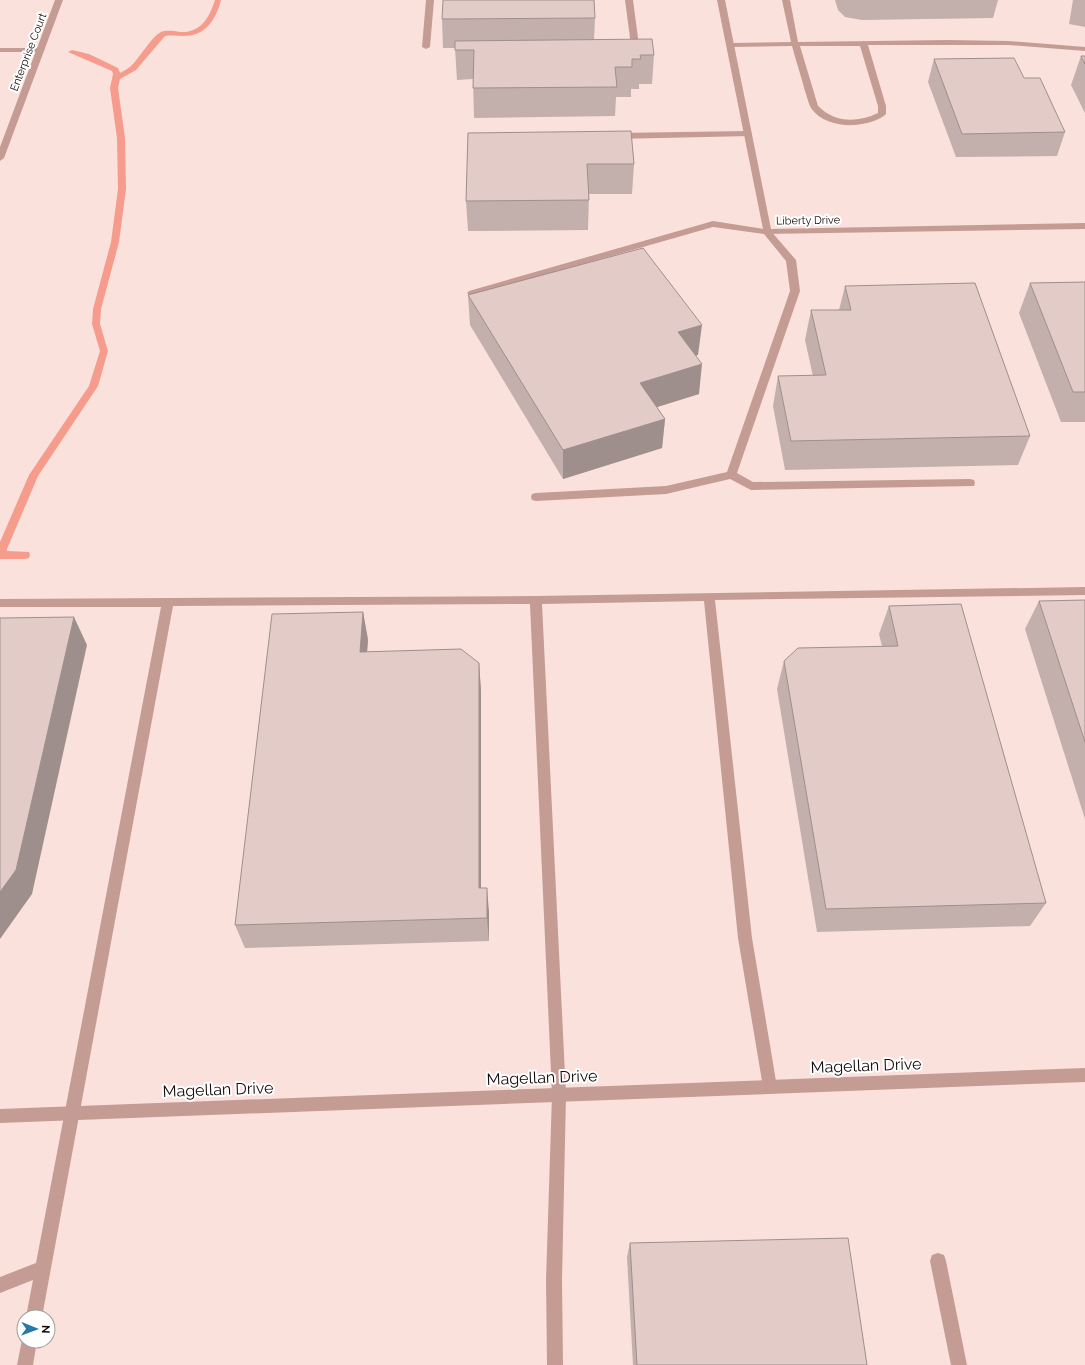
<svg xmlns="http://www.w3.org/2000/svg" width="1085" height="1365" font-family="Raleway,sans-serif">
<rect width="100%" height="100%" fill="#fdefec"/>
<path fill="#fbe1dc" fill-rule="evenodd" d="M0 0H1085V1365H0ZM24 1317H48V1341H24Z"/>
<g fill="none" stroke-linecap="round" stroke-linejoin="round">
<path fill="#f59c8c" fill-rule="evenodd" d="M215 0H221C216 19 206 36 184 36 178 36 172 35 165 36L136 70 120 79 118 88 125 138 126 189 119 242 101 309 100 324 108 351 98 386 38 476 7 549V551L29 552 30 555 29 558 25 559H0V542L29 475 89 386 100 351 92 324 93 309 111 242 118 189 117 138 110 88 113 74 112 71 68 52 72 50 89 54 118 68 120 73C123 71 128 69 131 66 139 59 152 36 161 32 167 30 174 31 180 32 201 33 209 18 215 0Z"/>
<g fill="#c49c94" fill-rule="evenodd">
<path d="M426 0H434L430 47 426 49 422 47Z"/>
<path d="M625 0H633L640 53 636 55 632 53Z"/>
<path d="M782 0H790L798 42 948 40 1008 41 1085 47V51L1008 45H868L886 106V114C879 121 865 124 855 125 840 126 820 122 811 108 808 103 807 96 805 91 801 76 796 61 792 46L730 47 726 45 730 43 791 42ZM800 46H860L878 106V113C857 123 835 123 818 106Z"/>
<path d="M0 48H41L45 50 41 52H0Z"/>
<path d="M748 131 752 134 751 136 615 139 611 136 615 133Z"/>
<path d="M713 221 770 230 796 260 800 291 737 473 753 482 970 479 974 480 975 483 974 486 751 490 730 479 666 494 536 501 532 500 531 497 532 494 536 493 666 486 727 472 790 291 786 261 764 234 713 227 475 295H469L467 293 469 291Z"/>
<path d="M1085 587V595L715 600 752 938 777 1087 775 1092 770 1094 765 1092 763 1087 738 938 704 601 542 604 566 1095 562 1280 563 1365H547L546 1280 552 1095 530 604 173 606 42 1317H26L33 1280 0 1293V1277L36 1263 161 607H0V599L536 596Z"/>
<path d="M938 1253 944 1255 946 1261 967 1365H951L930 1261 932 1255Z"/>
<path d="M23 1335 24 1341H37L33 1365H17Z"/>
</g>
<g fill="#c49c94" fill-rule="evenodd">
<path d="M55 0H63L4 158 0 161V147Z"/>
<path d="M717 0H725L771 229 1085 223V229L764 234Z"/>
<path d="M1085 1068V1082L0 1123V1109Z"/>
</g>
</g>
<g fill="#c3afac">
<path d="M835 0H998L993 18 862 20 845 17 838 10Z"/>
<path d="M1073 0H1085V27L1069 24Z"/>
<path d="M595 18 594 40 654 55 652 84H639V89H631V97H616L615 116 474 118 473 79 457 80 455 48H443L442 19Z"/>
<path d="M1081 56H1085V113L1071 85Z"/>
<path d="M934 59 1024 78 1065 132 1057 156 956 157 928 82Z"/>
<path d="M468 133 634 164 632 194H589L588 230 468 231 466 201Z"/>
<path d="M1085 282V422H1061L1019 313 1030 283Z"/>
<path d="M845 286 1030 436 1018 465 785 470 773 406 778 376H813L805 340 811 310H839Z"/>
<path d="M468 295 698 355H696L699 394 657 407 665 419 662 448 563 479 470 325Z"/>
<path d="M1085 600V819L1025 629 1039 601Z"/>
<path d="M889 606 1046 903 1030 926 817 932 777 689 784 661 882 646 879 634Z"/>
<path d="M363 612 368 640 367 652 479 663 481 691V888L489 912V941L245 948 235 925Z"/>
<path d="M630 1243 867 1365H633L627 1257Z"/>
</g>
<g fill="#9f8f8c">
<path d="M702 325 698 355 675 362 678 332Z"/>
<path d="M702 364 699 394 638 413 640 383Z"/>
<path d="M665 419 662 448 563 479V450Z"/>
<path d="M363 612 368 640 365 679 360 652Z"/>
<path d="M74 617 87 645 32 894 0 939V892Z"/>
<path d="M479 663 481 691V912L479 888Z"/>
<path d="M487 888 489 912V941L487 918Z"/>
</g>
<g fill="#e3ccc8" stroke="#9f8f8c">
<path d="M443 0H594L595 18 442 19Z"/>
<path d="M652 39 654 55H640L641 59H632V67H615L617 87 473 88 474 50H455V41Z"/>
<path d="M1081 56H1085V64Z"/>
<path d="M1014 58 1024 78H1040L1065 132 962 134 934 59Z"/>
<path d="M631 131 634 164H587L589 200 466 201 468 133Z"/>
<path d="M643 248 702 325 678 332 702 364 640 383 665 419 563 450 468 295Z"/>
<path d="M1085 282V392H1073L1030 283Z"/>
<path d="M975 283 1030 436 791 441 778 376 826 375 811 310H851L845 286Z"/>
<path d="M1085 600V742L1039 601Z"/>
<path d="M961 604 1046 903 826 909 784 661 798 648 898 646 889 606Z"/>
<path d="M363 612 360 652 461 649 479 663V888H487V918L235 925 272 614Z"/>
<path d="M74 617 16 870 0 892V618Z"/>
<path d="M848 1238 867 1365H637L630 1243Z"/>
</g>
<g text-anchor="middle" stroke-width="4" stroke-linejoin="round" paint-order="stroke">
<g font-size="11" fill="#130b0a" stroke="#fff">
<text transform="translate(28 52) rotate(-69)" y="4">Enterprise Court</text>
<text transform="translate(808 220) rotate(-1)" y="4">Liberty Drive</text>
</g>
<g font-size="16" fill="#130b0a" stroke="#fff">
<text transform="translate(866 1065) rotate(-2)" y="6">Magellan Drive</text>
<text transform="translate(542 1077) rotate(-2)" y="6">Magellan Drive</text>
<text transform="translate(218 1089) rotate(-2)" y="6">Magellan Drive</text>
</g>
</g>
<g transform="translate(36 1329) rotate(91)"><circle r="19" fill="#ffffff" stroke="#a19d9d"/>
<path d="M0-3L7 15L0 10L-7 15Z" fill="#2878a9"/>
<text y="-6" font-size="11" font-weight="bold" text-anchor="middle" fill="#130b0a">N</text>
</g>
</svg>
